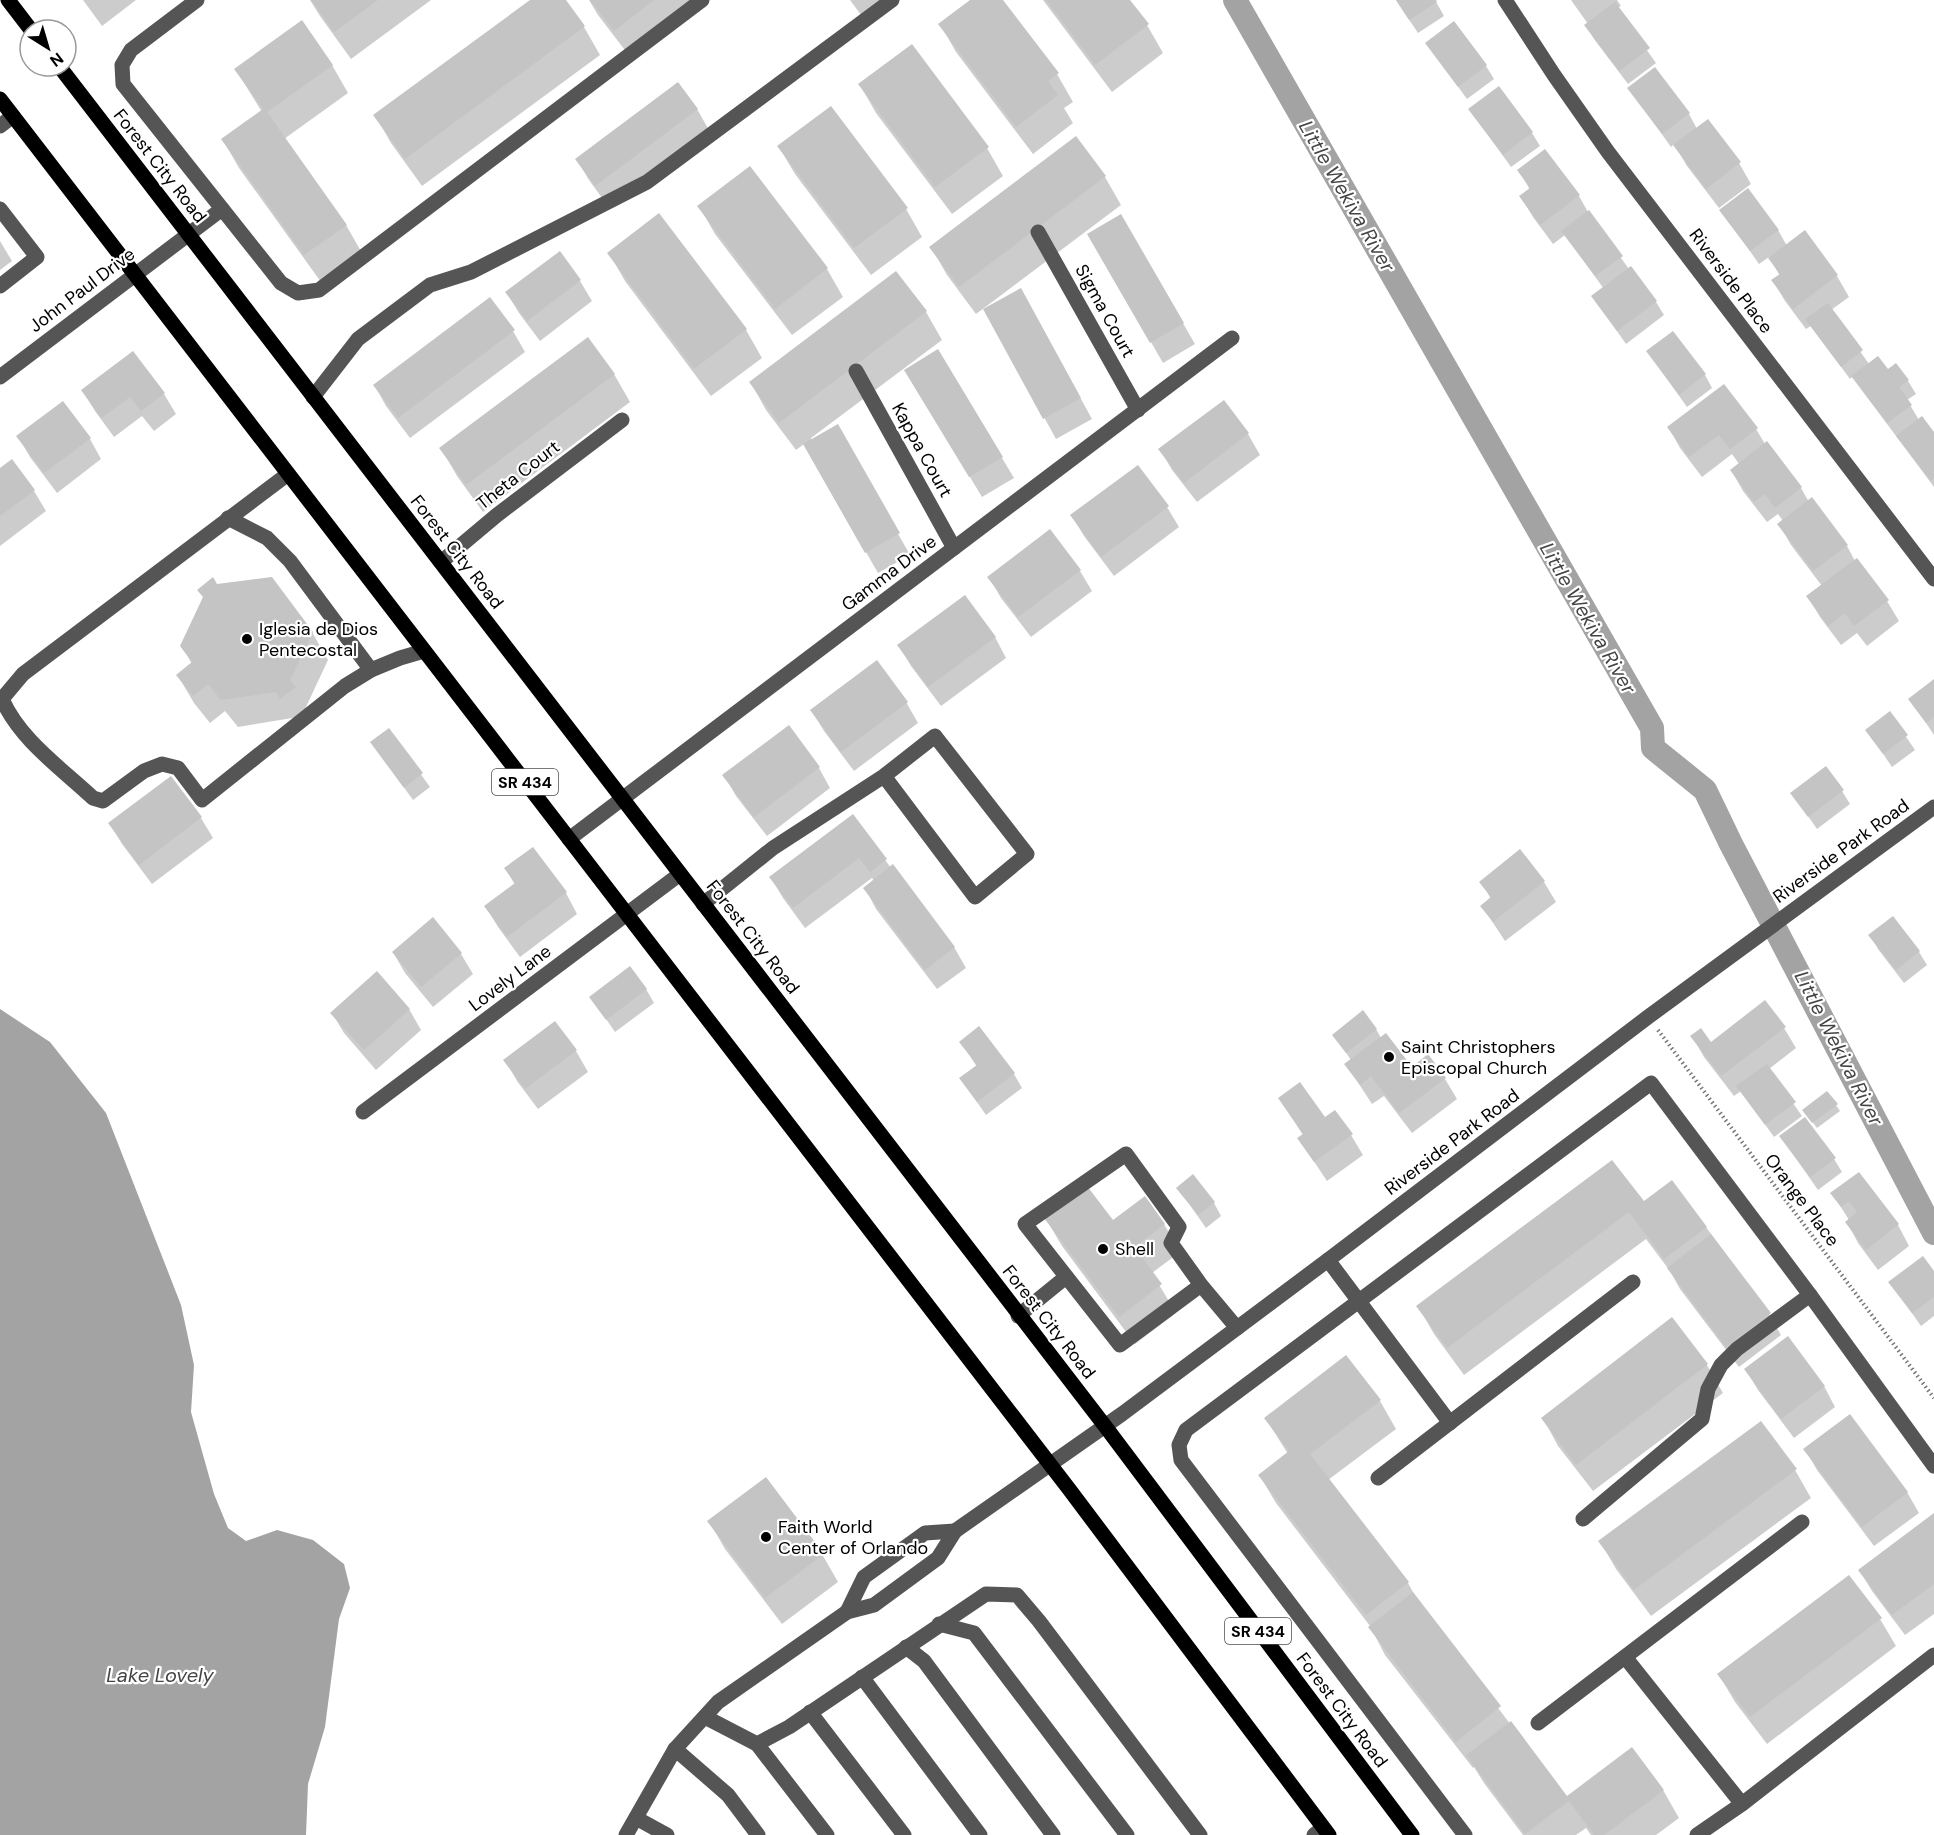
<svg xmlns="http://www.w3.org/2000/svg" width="1934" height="1835" font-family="'DM Sans',sans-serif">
<rect width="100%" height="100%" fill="#fff"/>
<path fill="#a3a3a3" d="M0 1009 50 1042 106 1113 181 1305 194 1365 191 1412 214 1494 228 1528 246 1541 277 1530 313 1540 344 1564 350 1588 339 1619 325 1727 308 1784 306 1835H0Z"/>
<g fill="#0003">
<path d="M83 0H136L102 26Z"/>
<path d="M310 0H431L351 59 320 16Z"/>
<path d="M532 0H564L584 27 600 55 422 186 391 143 375 115Z"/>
<path d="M589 0H706L631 58 598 15Z"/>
<path d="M850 0H881L861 15Z"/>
<path d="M973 0H1002L1057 74 1073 102 1064 108 1073 123 1033 154 956 52 940 24Z"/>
<path d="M1043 0H1129L1147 25 1163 53 1112 92Z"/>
<path d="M1396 0H1435L1444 16 1418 33Z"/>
<path d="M1571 0H1617L1621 6 1617 8 1656 63 1628 84 1594 39 1586 25 1588 24Z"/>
<path d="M1427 44 1486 66 1494 79 1467 99Z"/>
<path d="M332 65 348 93 284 139 346 225 362 253 321 282 239 168 223 140 262 112 236 70Z"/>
<path d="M860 85 987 148 1003 176 952 214 876 113Z"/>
<path d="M1629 88 1689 114 1697 129 1739 163 1751 184 1719 208 1687 166 1674 144 1671 147Z"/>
<path d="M697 109 709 130 608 206 589 180 577 160Z"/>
<path d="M1470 110 1532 133 1540 146 1511 167Z"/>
<path d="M1076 138 1105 177 1121 205 976 314 947 275 931 247Z"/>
<path d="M779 147 906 209 922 237 871 275 795 174Z"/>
<path d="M750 168 827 269 843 297 792 335 715 234 699 206Z"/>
<path d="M1519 170 1579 196 1588 212 1629 269 1631 268 1656 302 1664 315 1626 344 1593 297 1604 289 1565 235 1553 244 1533 217 1521 197 1530 190Z"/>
<path d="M1721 210 1778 230 1787 246 1804 233 1837 276 1849 297 1831 310 1869 364 1908 381 1916 394 1907 400 1919 420 1934 434V487L1861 389 1853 376 1850 379 1811 326 1806 329 1785 301 1773 281 1780 276 1769 257 1759 264Z"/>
<path d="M659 215 746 330 762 358 711 396 625 281 609 253Z"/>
<path d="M1121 216 1195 344 1163 363 1089 234Z"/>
<path d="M0 241 12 261 0 270Z"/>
<path d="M896 273 926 312 942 340 811 438 812 440 837 426 910 555 878 573 804 444 796 450 766 410 751 383Z"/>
<path d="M580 281 592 301 540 341 519 313 507 293Z"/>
<path d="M985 310H1032L1092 419 1056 439Z"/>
<path d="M513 331 525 352 410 438 386 406 375 386Z"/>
<path d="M1648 352 1705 375 1712 388 1687 407Z"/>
<path d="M614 374 630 402 483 512 457 476 441 448Z"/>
<path d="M83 391 164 394 176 414 154 431 142 416 114 437 95 411Z"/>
<path d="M918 391 1002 458 1014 478 982 497Z"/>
<path d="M1223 402 1248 434 1260 455 1197 502 1172 470 1160 449Z"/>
<path d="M1669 428 1756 429 1765 444 1767 443 1801 488 1809 502 1847 546 1855 561 1887 601 1899 621 1867 646 1857 633 1841 645 1820 617 1808 597 1822 586 1791 545 1779 524 1783 521 1778 514 1767 522 1743 491 1731 470 1739 464 1732 454 1702 477 1680 448Z"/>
<path d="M18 436 90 439 101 459 57 493 30 457Z"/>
<path d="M0 470 34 491 46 511 0 546Z"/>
<path d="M1167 507 1179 527 1114 576 1084 536 1072 516Z"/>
<path d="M1080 571 1092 591 1031 637 1001 598 989 577Z"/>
<path d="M216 586 312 632 328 660 306 707 311 715 238 727 225 711 210 723 194 703 178 676 192 664 182 646Z"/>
<path d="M995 637 1006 658 941 706 911 666 899 646Z"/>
<path d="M1934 681V735L1910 699Z"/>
<path d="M906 702 918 723 854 771 824 731 812 711Z"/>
<path d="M1890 713 1915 750 1892 767 1867 730Z"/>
<path d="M389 730 430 787 413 800 372 743Z"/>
<path d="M819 768 830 788 767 836 736 796 724 775Z"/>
<path d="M1842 791 1850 804 1817 829 1792 793Z"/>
<path d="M853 816 891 868 954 947 966 968 937 989 876 909 865 888 874 881 872 878 805 928 783 898 771 878Z"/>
<path d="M201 818 213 838 152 884 122 844 110 824Z"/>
<path d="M532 849 566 893 577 914 520 957 498 927 486 907 515 885 506 869Z"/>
<path d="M1481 882H1544L1556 902 1505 941 1482 906 1491 899Z"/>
<path d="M1893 918 1919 952 1927 965 1904 983 1878 949 1870 935Z"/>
<path d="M393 952 461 954 473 974 433 1007 405 973Z"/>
<path d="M646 989 654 1003 615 1032 591 997Z"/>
<path d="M409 1009 421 1030 376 1070 344 1033 332 1013Z"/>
<path d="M555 1023 576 1051 588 1072 538 1109 517 1081 505 1060Z"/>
<path d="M1784 1028 1796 1048 1769 1069 1802 1116 1774 1137 1741 1091 1734 1096 1704 1057 1692 1036 1711 1044Z"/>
<path d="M979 1029 1014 1074 1022 1088 986 1115 961 1079 977 1067 961 1042Z"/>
<path d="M1376 1029 1381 1038 1411 1069 1445 1079 1457 1099 1412 1133 1384 1096 1372 1104 1346 1064 1351 1060 1334 1035Z"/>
<path d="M1280 1099 1325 1119 1351 1135 1363 1155 1327 1181 1299 1139 1303 1135Z"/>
<path d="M1836 1105 1840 1111 1817 1128 1808 1116Z"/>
<path d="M1781 1137 1834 1159 1842 1172 1818 1190Z"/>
<path d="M1858 1174 1898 1225 1909 1246 1878 1270 1858 1243 1847 1222 1849 1220 1832 1193Z"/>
<path d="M1178 1188 1214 1203 1221 1216 1206 1228Z"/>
<path d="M1643 1203 1706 1227 1769 1314 1781 1335 1739 1367 1680 1289 1670 1271 1646 1239 1464 1375 1434 1334 1418 1306Z"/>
<path d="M1046 1219 1164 1224 1180 1252 1152 1273 1176 1313 1135 1344 1062 1246Z"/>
<path d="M1934 1273V1316L1921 1326 1890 1282Z"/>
<path d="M1672 1320 1707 1365 1723 1393 1593 1491 1558 1446 1543 1418Z"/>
<path d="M1346 1357 1380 1401 1396 1429 1328 1480 1408 1583 1419 1603 1566 1798 1663 1790 1679 1818 1656 1835H1591L1586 1828 1576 1835H1523L1484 1783 1474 1767 1473 1768 1385 1655 1370 1626 1276 1503 1260 1476 1288 1454 1266 1419Z"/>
<path d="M1746 1370 1824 1386 1835 1407 1794 1438 1758 1390Z"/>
<path d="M1760 1423 1795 1470 1811 1498 1651 1616 1616 1569 1600 1541Z"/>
<path d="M1805 1449 1907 1492 1919 1513 1874 1546 1817 1470Z"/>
<path d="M1934 1515V1614L1905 1635 1872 1591 1860 1571Z"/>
<path d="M709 1521 822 1554 838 1582 782 1624 725 1549Z"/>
<path d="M1880 1619 1896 1646 1767 1744 1735 1702 1719 1675Z"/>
</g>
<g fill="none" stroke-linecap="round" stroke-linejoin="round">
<path stroke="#a3a3a3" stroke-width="24" d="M1235 0 1652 728 1653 748 1705 790 1731 844 1934 1233"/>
</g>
<g fill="#c4c4c4">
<path d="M311 0H378L334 32Z"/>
<path d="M530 0H566L585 26 405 159 373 115Z"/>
<path d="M590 0H654L614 31Z"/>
<path d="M970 0H1003L1059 73 1048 81 1058 95 1016 127 938 24Z"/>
<path d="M1046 0H1130L1149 24 1095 65Z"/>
<path d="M1396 0H1436L1437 2 1409 20Z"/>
<path d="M1615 2 1650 48 1619 71 1584 25Z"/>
<path d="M302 20 333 65 267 112 347 225 304 255 221 139 263 109 234 69Z"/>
<path d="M1454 21 1487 65 1458 87 1425 43Z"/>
<path d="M912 44 989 147 935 187 858 84Z"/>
<path d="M1655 67 1690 113 1662 134 1627 88Z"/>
<path d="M678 82 698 109 595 186 575 159Z"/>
<path d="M1499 86 1533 132 1503 155 1468 109Z"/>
<path d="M831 106 908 208 854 248 777 146Z"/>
<path d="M1708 119 1741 162 1706 189 1673 145Z"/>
<path d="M1076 136 1106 176 959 287 929 247Z"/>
<path d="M1545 149 1580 195 1540 225 1519 196 1530 188 1517 170Z"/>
<path d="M750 166 828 268 775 309 697 206Z"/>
<path d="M1748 188 1779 230 1750 251 1719 210Z"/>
<path d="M1589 210 1623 256 1595 276 1561 231Z"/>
<path d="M659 213 747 329 694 369 607 253Z"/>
<path d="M1121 214 1184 323 1150 343 1087 234Z"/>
<path d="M1805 230 1838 275 1793 309 1771 280 1780 274 1768 258Z"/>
<path d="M560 251 581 280 527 321 505 292Z"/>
<path d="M1631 266 1657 301 1617 331 1591 296Z"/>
<path d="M896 271 927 311 779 423 749 382Z"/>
<path d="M1021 288 1081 398 1043 419 983 309Z"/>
<path d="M490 297 515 330 398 418 373 385Z"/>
<path d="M1828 303 1863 350 1841 367 1805 319Z"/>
<path d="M1673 331 1706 374 1679 395 1646 351Z"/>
<path d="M588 337 615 374 466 485 439 448Z"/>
<path d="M938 349 1003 457 969 477 904 370Z"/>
<path d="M133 351 165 393 141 411 130 397 101 418 81 390Z"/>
<path d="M1878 356 1888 369 1896 363 1909 380 1899 387 1912 405 1887 423 1851 376Z"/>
<path d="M1724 384 1758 428 1730 449 1719 435 1689 457 1667 427Z"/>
<path d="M1224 400 1249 433 1184 483 1158 449Z"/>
<path d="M63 401 91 438 44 473 16 436Z"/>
<path d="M1922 416 1934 432V478L1931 481 1896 436Z"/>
<path d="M838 424 900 533 865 553 803 444Z"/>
<path d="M1767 441 1802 487 1775 508 1765 494 1754 502 1730 470Z"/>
<path d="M12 459 35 490 0 516V468Z"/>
<path d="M1138 465 1169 506 1101 557 1070 515Z"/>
<path d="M1812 497 1848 545 1813 571 1777 524Z"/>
<path d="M1050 529 1081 570 1018 617 987 577Z"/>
<path d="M1857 558 1889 600 1854 626 1845 613 1828 626 1806 596Z"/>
<path d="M213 577 217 584 272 577 313 632 290 680 296 687 280 699 276 692 221 700 208 684 193 696 176 675 192 662 180 646 203 597 197 590Z"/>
<path d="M965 595 996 637 928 687 897 645Z"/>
<path d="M877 660 908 702 841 752 810 710Z"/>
<path d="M1934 679V717L1926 723 1908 699Z"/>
<path d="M1890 711 1908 735 1883 754 1865 730Z"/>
<path d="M789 725 820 767 754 817 722 775Z"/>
<path d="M389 728 423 773 404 788 370 742Z"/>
<path d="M1826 766 1844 790 1808 817 1790 793Z"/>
<path d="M171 776 202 817 139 865 108 823Z"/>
<path d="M853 814 887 859 870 872 859 858 793 908 769 877Z"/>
<path d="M533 847 567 892 507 937 484 906 515 883 504 868Z"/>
<path d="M1520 849 1545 881 1493 922 1480 906 1491 897 1479 882Z"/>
<path d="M893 864 955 947 925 970 863 888Z"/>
<path d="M1893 916 1920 951 1896 970 1868 935Z"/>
<path d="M433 917 462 953 421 987 392 952Z"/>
<path d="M630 966 647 989 606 1020 589 997Z"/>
<path d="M377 971 410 1009 364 1050 330 1013Z"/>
<path d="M1765 1000 1786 1027 1721 1076 1690 1036 1701 1028 1711 1042Z"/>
<path d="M1363 1010 1377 1029 1346 1053 1332 1035Z"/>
<path d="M555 1021 577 1050 525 1089 503 1060Z"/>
<path d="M979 1026 1015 1073 977 1102 959 1078 977 1065 959 1042Z"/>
<path d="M1386 1033 1412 1067 1428 1054 1446 1078 1399 1113 1371 1076 1360 1085 1344 1064Z"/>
<path d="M1767 1064 1796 1102 1765 1125 1736 1086Z"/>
<path d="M1300 1082 1325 1117 1335 1110 1353 1134 1314 1162 1297 1138 1303 1134 1278 1098Z"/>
<path d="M1827 1091 1838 1104 1812 1123 1802 1110Z"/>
<path d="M1805 1117 1836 1158 1810 1177 1779 1136Z"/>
<path d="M1612 1160 1644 1201 1672 1180 1707 1227 1664 1259 1629 1212 1447 1348 1416 1306Z"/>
<path d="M1859 1172 1899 1224 1866 1250 1845 1222 1857 1212 1849 1201 1841 1207 1830 1193Z"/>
<path d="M1193 1174 1215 1202 1198 1215 1176 1188Z"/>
<path d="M1087 1186 1113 1220 1145 1196 1165 1224 1134 1247 1162 1284 1119 1317 1044 1218Z"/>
<path d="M1711 1234 1771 1313 1726 1347 1667 1268Z"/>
<path d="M1923 1256 1934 1271V1297L1912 1313 1888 1282Z"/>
<path d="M1672 1317 1708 1364 1576 1465 1541 1418Z"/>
<path d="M1788 1336 1825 1386 1781 1419 1744 1369Z"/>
<path d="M1346 1355 1381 1400 1310 1454 1409 1582 1366 1615 1258 1475 1289 1451 1264 1418Z"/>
<path d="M1850 1414 1908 1492 1862 1527 1803 1449Z"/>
<path d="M1761 1421 1797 1469 1634 1590 1598 1541Z"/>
<path d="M766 1477 824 1554 765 1598 707 1521Z"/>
<path d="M1934 1513V1584L1892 1615 1858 1570Z"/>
<path d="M1849 1575 1882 1618 1750 1717 1717 1674Z"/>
<path d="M1413 1592 1501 1706 1456 1742 1368 1627Z"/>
<path d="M1511 1721 1567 1796 1632 1747 1664 1790 1604 1835H1594L1569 1801 1525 1834 1466 1755Z"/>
</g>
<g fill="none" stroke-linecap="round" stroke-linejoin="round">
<path stroke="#777" stroke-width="4" stroke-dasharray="1.5 3" stroke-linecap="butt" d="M1658 1030 1934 1398"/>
<g stroke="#555" stroke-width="15">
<path d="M197 0 131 50 122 65 123 84 281 283 298 293 319 290 702 0"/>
<path d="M1505 0 1554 75 1608 152 1934 579"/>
<path d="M0 126 13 116"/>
<path d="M0 209 37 257 0 286"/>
<path d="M1038 232 1138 410"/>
<path d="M856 371 954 548"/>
<path d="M0 377 222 209"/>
<path d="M313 397 358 339 430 285 471 272 647 182 892 0"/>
<path d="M288 474 23 674 2 699C20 740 61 768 93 798L103 801 144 771 162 764 178 768 202 800 345 686 371 670 400 658 424 651"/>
<path d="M228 518 267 538 290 561 371 670"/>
<path d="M441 562 497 515 622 420"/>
<path d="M569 839 1232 338"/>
<path d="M703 904 773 848 884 776 935 736 1027 854 975 897 884 776"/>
<path d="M363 1112 680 874"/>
<path d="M1328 1260 1450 1423"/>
<path d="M1201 1285 1120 1345 1025 1224 1126 1154 1179 1227 1171 1243 1201 1285 1237 1328"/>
<path d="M1018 1316 1066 1277"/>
<path d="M1378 1478 1633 1282"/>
<path d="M1583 1519 1702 1419 1708 1389 1721 1365 1737 1349 1810 1295"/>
<path d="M847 1612 864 1577 925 1533 955 1531"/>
<path d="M939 1624 974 1633 1127 1835"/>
<path d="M906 1647 924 1661 1053 1835"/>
<path d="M1625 1657 1742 1804"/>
<path d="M862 1677 980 1835"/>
<path d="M810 1712 904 1835"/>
<path d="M705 1717 757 1744 789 1727 986 1594 1017 1595 1039 1621 1200 1835"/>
<path d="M1538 1723 1802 1522"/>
<path d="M757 1744 827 1835"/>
<path d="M675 1749 728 1795 758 1835"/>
<path d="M636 1818 667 1835"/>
<path d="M626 1835 675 1749 718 1702 847 1612 874 1605 938 1558 955 1531 1122 1414 1328 1260 1648 1017 1934 807"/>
<path d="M1314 1835 1323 1828"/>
<path d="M1465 1835 1181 1460 1179 1445 1186 1430 1651 1083 1810 1295 1934 1466"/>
<path d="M1697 1835 1742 1804 1934 1655"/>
</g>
<g stroke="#000" stroke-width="15">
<path d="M8 0 31 30"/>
<path d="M59 66 1105 1426 1412 1835"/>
<path d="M0 99 1069 1489 1329 1835"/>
</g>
</g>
<g fill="#000" stroke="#fff" stroke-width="2">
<circle cx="247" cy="639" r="6"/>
<circle cx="1389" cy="1057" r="6"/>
<circle cx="1103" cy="1249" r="6"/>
<circle cx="766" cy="1537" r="6"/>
</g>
<g text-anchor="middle" stroke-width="4.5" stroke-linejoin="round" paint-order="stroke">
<g fill="#fff" stroke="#4c4c4c" stroke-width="1.5">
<rect x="492" y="769" width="66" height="26" rx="4.5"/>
<rect x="1225" y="1618" width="66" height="26" rx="4.5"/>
</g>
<g font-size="16" font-weight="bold" fill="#000">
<text x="525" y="788">SR 434</text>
<text x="1258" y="1637">SR 434</text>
</g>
<g font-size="18" fill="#000" stroke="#fff">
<text transform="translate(160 166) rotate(52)" y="6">Forest City Road</text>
<text transform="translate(1731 281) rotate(53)" y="6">Riverside Place</text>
<text transform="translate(82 290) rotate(-37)" y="6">John Paul Drive</text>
<text transform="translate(1105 311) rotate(61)" y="6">Sigma Court</text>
<text transform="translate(922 450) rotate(61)" y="6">Kappa Court</text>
<text transform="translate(518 475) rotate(-38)" y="6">Theta Court</text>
<text transform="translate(457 552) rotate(52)" y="6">Forest City Road</text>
<text transform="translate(889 573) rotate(-37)" y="6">Gamma Drive</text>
<text transform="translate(1841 851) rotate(-36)" y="6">Riverside Park Road</text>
<text transform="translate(753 937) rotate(52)" y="6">Forest City Road</text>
<text transform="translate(510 978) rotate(-37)" y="6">Lovely Lane</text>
<text transform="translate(1452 1142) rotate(-37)" y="6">Riverside Park Road</text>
<text transform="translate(1802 1200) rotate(53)" y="6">Orange Place</text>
<text transform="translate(1049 1322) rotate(52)" y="6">Forest City Road</text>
<text transform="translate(1342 1710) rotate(53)" y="6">Forest City Road</text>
</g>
<g font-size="18" fill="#000" stroke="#fff" text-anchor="start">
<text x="259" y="635">Iglesia de Dios<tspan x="259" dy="21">Pentecostal</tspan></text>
<text x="1401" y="1053">Saint Christophers<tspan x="1401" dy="21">Episcopal Church</tspan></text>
<text x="1115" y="1255">Shell</text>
<text x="778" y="1533">Faith World<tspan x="778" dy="21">Center of Orlando</tspan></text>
</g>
<g font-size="20" font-style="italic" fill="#444" stroke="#fff">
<text transform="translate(1347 196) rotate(60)" y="7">Little Wekiva River</text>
<text transform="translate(1588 618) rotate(60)" y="7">Little Wekiva River</text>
<text transform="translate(1839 1048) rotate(63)" y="7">Little Wekiva River</text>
<text x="160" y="1682">Lake Lovely</text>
</g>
</g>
<g transform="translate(48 48) rotate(143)"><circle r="28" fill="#ffffff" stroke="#999999" stroke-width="1.5"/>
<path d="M0-4.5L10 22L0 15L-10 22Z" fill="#000000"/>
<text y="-9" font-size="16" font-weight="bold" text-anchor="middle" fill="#000000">N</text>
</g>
</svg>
